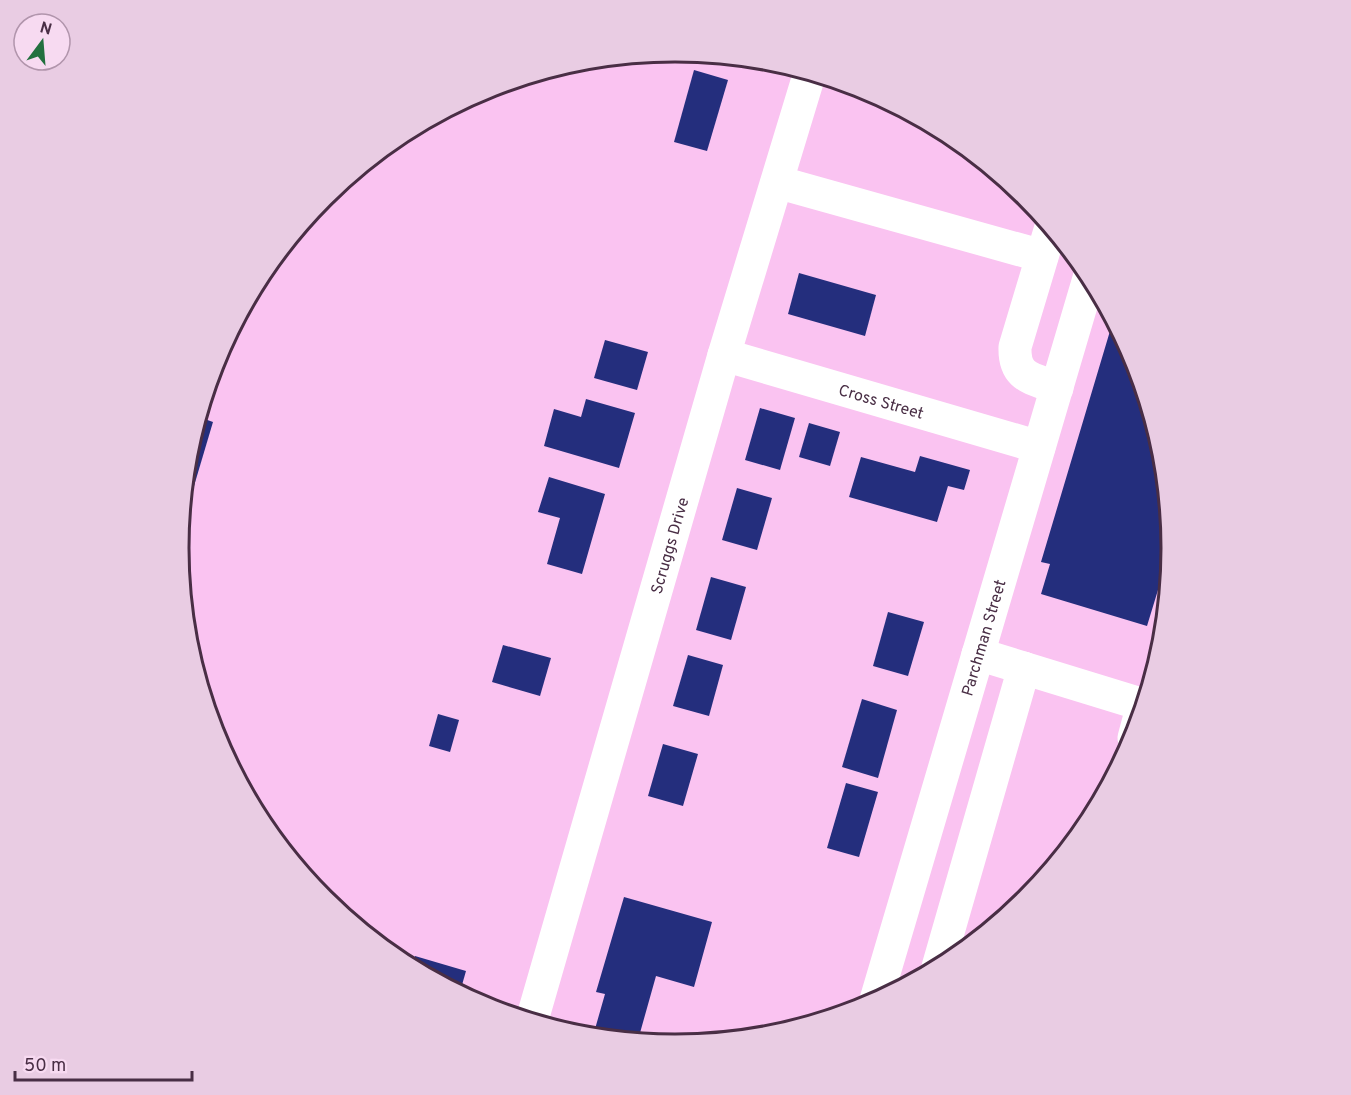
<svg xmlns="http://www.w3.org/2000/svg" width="1351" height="1095" font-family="Overpass,sans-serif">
<rect width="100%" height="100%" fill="#fac3f1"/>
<g fill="#242e7d">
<path d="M694 70 728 80 707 151 674 142Z"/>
<path d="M799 273 876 295 865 336 788 314Z"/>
<path d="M1110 331 1122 334 1134 358 1163 451 1172 544 1147 626 1041 594 1050 564 1041 562Z"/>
<path d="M605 340 648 352 637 390 594 378Z"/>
<path d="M586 399 635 413 619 468 544 446 554 409 581 417Z"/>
<path d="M760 408 795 418 780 470 745 460Z"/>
<path d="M199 417 213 422 183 523 189 450Z"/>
<path d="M809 423 840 432 830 466 799 457Z"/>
<path d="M920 456 970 470 964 490 948 486 937 522 849 497 861 457 915 472Z"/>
<path d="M549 477 605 494 582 574 547 564 560 518 538 512Z"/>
<path d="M737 488 772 498 757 550 722 540Z"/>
<path d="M711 577 746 587 731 640 696 630Z"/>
<path d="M888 612 924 622 908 676 873 666Z"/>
<path d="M503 645 551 658 540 696 492 682Z"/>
<path d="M688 655 723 665 709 716 673 706Z"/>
<path d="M862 699 897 710 878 778 842 767Z"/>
<path d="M438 714 459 720 450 752 429 746Z"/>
<path d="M663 744 698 754 683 806 648 796Z"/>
<path d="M846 783 878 792 859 857 827 848Z"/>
<path d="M624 897 712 922 694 987 656 976 638 1040 593 1036 605 994 596 992Z"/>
<path d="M415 956 466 971 460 992 412 967Z"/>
</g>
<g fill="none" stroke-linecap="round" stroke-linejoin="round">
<g stroke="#fff" stroke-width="33">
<path d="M777 182 1042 256"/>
<path d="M1051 227 1015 347C1014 378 1032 378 1057 388"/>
<path id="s1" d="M724 355 1039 447"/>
<path d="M978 654 1144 705"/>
<path d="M1134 738 1143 704"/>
<path d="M938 967 1024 668"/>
<path id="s2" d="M876 1000 1090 275"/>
<path id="s3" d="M532 1020 724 355 810 72"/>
</g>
</g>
<g text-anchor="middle" stroke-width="6" stroke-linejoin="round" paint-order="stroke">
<g font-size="16" fill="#492e45" stroke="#f7daf1">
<text dy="6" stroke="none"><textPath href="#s1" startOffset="164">Cross Street</textPath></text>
<text dy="6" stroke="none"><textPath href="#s3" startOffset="494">Scruggs Drive</textPath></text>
<text dy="6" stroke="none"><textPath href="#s2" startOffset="378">Parchman Street</textPath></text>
</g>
</g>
<path d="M0 0H1351V1095H0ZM189 548a486 486 0 1 1 972 0a486 486 0 1 1-972 0Z" fill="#e9cce3" fill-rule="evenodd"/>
<path fill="none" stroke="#492e45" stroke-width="3" d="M189 548a486 486 0 1 1 972 0a486 486 0 1 1-972 0Z"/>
<g transform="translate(42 42) rotate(16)"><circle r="28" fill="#f7daf1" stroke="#b195ac" stroke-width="1.5"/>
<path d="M0-4.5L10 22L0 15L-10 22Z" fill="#22703f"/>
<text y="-9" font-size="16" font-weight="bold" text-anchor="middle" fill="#492e45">N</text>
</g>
<path d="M15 1071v9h177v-9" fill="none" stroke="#492e45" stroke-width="3"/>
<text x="24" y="1071" font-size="18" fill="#492e45" stroke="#f7daf1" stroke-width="4.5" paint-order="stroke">50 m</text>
</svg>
